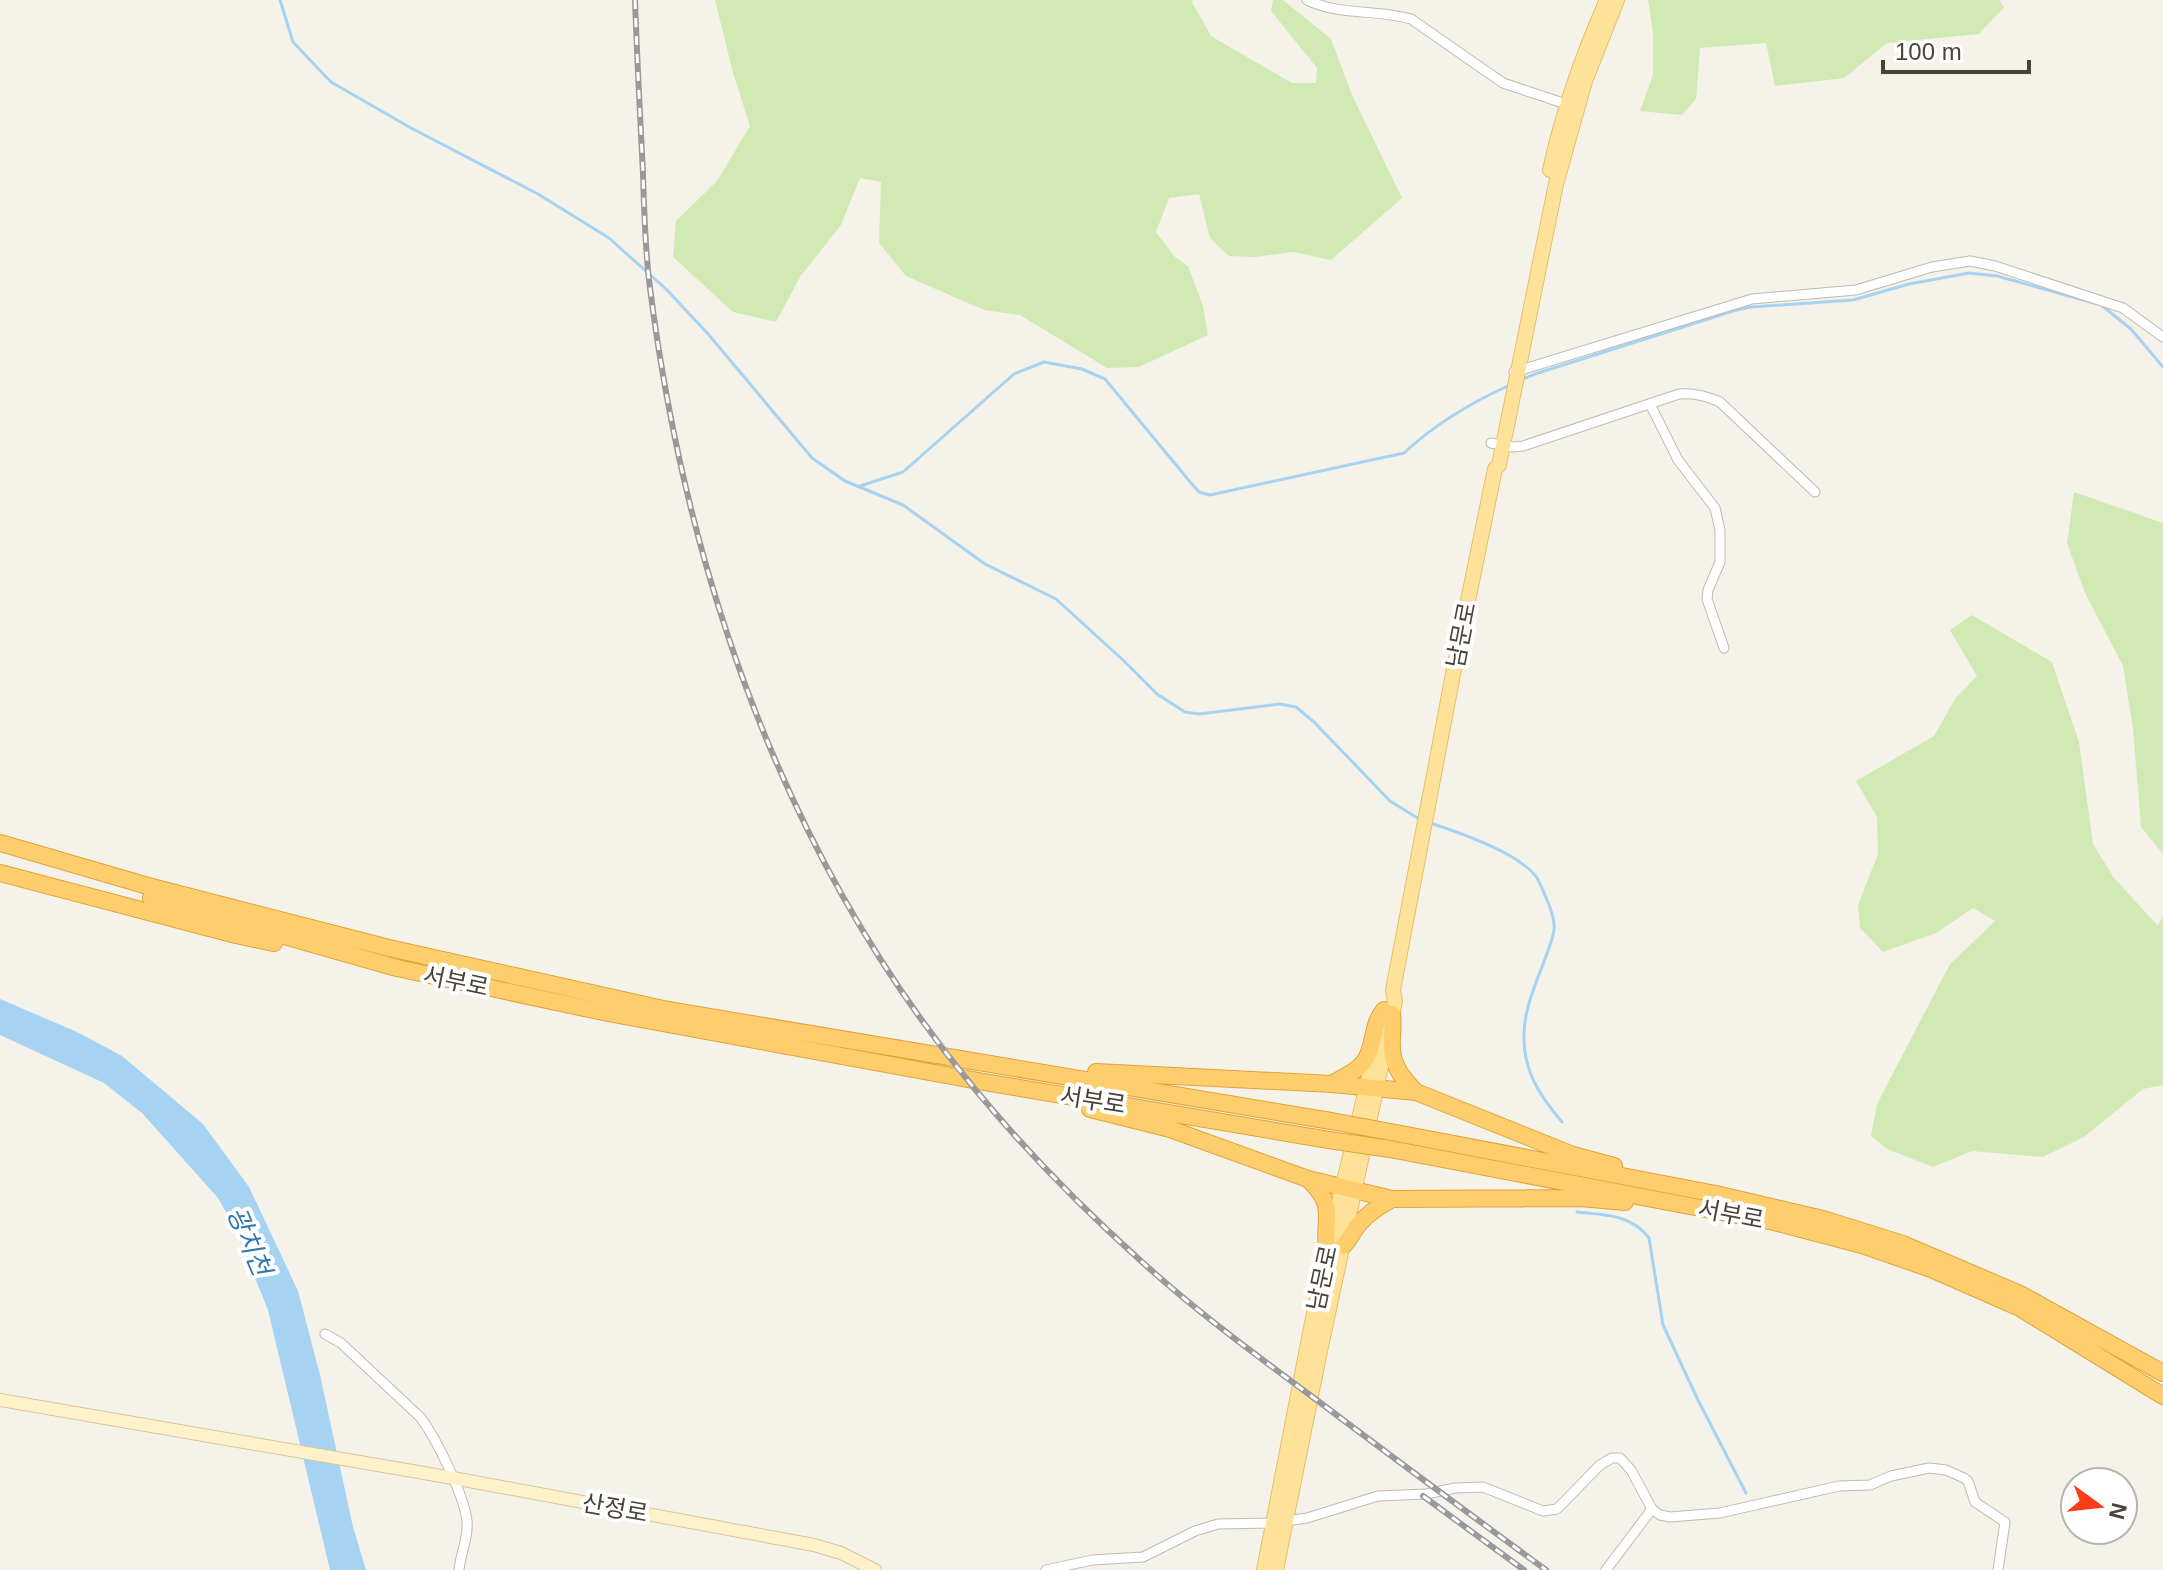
<svg xmlns="http://www.w3.org/2000/svg" width="2163" height="1570" viewBox="0 0 2163 1570" font-family="Arial,'Noto Sans KR',sans-serif">
	<style>
		.green { fill: #d1eab3 }
		.water { fill: #a7d3f2 }
		.lines { fill: none; stroke-linecap: round; stroke-linejoin: round }
		.stream { stroke: #a7d3f2; stroke-width: 3 }
		.street-casing { stroke: #c1baad; stroke-width: 11 }
		.secondary-casing { stroke: #d6c69a; stroke-width: 14 }
		.primary-casing { stroke: #e6c067; stroke-width: 16 }
		.highway-casing { stroke: #e1a339; stroke-width: 18 }
		.street { stroke: #fff; stroke-width: 9 }
		.secondary { stroke: #fff2cb; stroke-width: 12 }
		.primary { stroke: #ffe29a; stroke-width: 14 }
		.highway { stroke: #ffce6c; stroke-width: 16 }
		.rail-casing { stroke: #999; stroke-width: 6 }
		.rail { stroke: #fff; stroke-width: 3; stroke-dasharray: 9; stroke-linecap: butt }
		.highway-bridge-casing { stroke: #e1a339; stroke-width: 18; stroke-linecap: butt }
		.highway-bridge { stroke: #ffce6c; stroke-width: 16 }
		.labels { text-anchor: middle; dominant-baseline: central; stroke-width: 8; stroke-linejoin: round; paint-order: stroke }
		.street-label { font-size: 24px; fill: #4a4338; stroke: #fff }
		.water-label { font-size: 26px; font-style: italic; fill: #2d79b1; stroke: #fff }
	</style>
	<rect width="100%" height="100%" fill="#f5f2ea"/>
	<path class="green" d="M715 0H1193L1192 2 1211 36 1292 83H1316L1317 68 1271 11 1273 0H1283L1331 39 1352 95 1402 198 1331 260 1293 252 1255 257 1229 256 1210 238 1199 194 1169 198 1156 232 1175 257 1188 266 1203 306 1208 335 1139 367 1107 368 1020 315 984 310 906 276 879 243 881 182 860 178 841 225 800 277 776 322 733 312 673 257 676 221 717 181 750 126 733 73Z
		M1648 0H1999L2004 7 1979 34 1887 43 1844 78 1775 86 1766 43 1700 48 1696 99 1682 115 1640 111 1653 75V33Z
		M2074 492 2163 523V854L2141 827 2133 729 2123 666 2085 593 2067 543Z
		M1972 615 2052 662 2079 742 2093 844 2114 878 2158 926 2163 915V1085L2143 1089 2084 1137 2043 1157 1972 1151 1933 1167 1887 1149 1871 1136 1877 1104 1950 964 1995 921 1973 908 1936 933 1883 952 1860 928 1858 905 1878 854 1877 817 1856 781 1934 736 1955 699 1977 676 1950 630Z"/>
	<path class="water" d="M0 999 77 1032 122 1056 203 1124 249 1187 298 1291 320 1375 353 1527 366 1570H330L268 1310 234 1226 218 1198 142 1113 104 1083 0 1035Z"/>
	<g class="lines">
		<path class="stream" d="M280 0 293 42 331 82 411 128 538 194 609 238 666 289 709 335 812 458 845 481 903 505 985 564 1056 599 1124 661 1157 694 1185 712 1199 714 1280 704 1296 707 1314 722 1390 801 1419 819
			M2101 305 2131 329 2163 367
			M1521 380 1535 374 1733 311 1751 307 1853 300 1909 284 1969 273 1997 276 2094 303
			M860 486 903 472 1014 374 1044 362 1082 369 1105 379 1191 483 1199 492 1210 495 1404 453C1436 423 1470 403 1510 385
			M1430 823C1458 832 1520 853 1537 878 1541 885 1544 893 1547 900 1551 909 1555 920 1554 930 1553 939 1548 950 1545 959 1536 983 1524 1009 1524 1035 1523 1071 1540 1096 1562 1122
			M1577 1212C1605 1215 1631 1214 1649 1238L1663 1325 1698 1400 1746 1493"/>
		<g class="street-casing">
			<path id="street" d="M1307 0C1340 16 1377 9 1411 19L1503 83 1569 105
				M1514 372 1752 299 1856 290 1932 267 1970 261 1995 266 2123 308 2163 337
				M1650 404 1678 460 1715 508 1720 530V562L1708 590 1707 599 1724 648
				M1491 443 1513 447 1523 446 1679 394C1695 393 1706 396 1720 402L1815 492
				M325 1334 341 1343 421 1418C437 1440 464 1495 467 1521 469 1537 460 1555 459 1570
				M1046 1570 1092 1560 1143 1557 1195 1531 1218 1524 1273 1523 1307 1518 1378 1496 1426 1494 1455 1488 1483 1487 1543 1511 1557 1509 1600 1465 1612 1458H1620L1631 1470 1652 1509 1660 1515 1670 1517 1720 1513 1839 1486 1870 1485 1891 1476 1929 1468 1946 1470 1964 1478 1968 1481 1975 1502 2005 1522 1998 1570
				M1606 1570 1652 1509"/>
		</g>
		<g class="secondary-casing">
			<path id="secondary" d="M0 1400 453 1478 814 1545 841 1553 875 1570"/>
		</g>
		<g class="primary-casing">
			<path id="primary" d="M1550 170C1563 111 1582 56 1607 0
				M1264 1570 1320 1282 1376 1047
				M1276 1570 1320 1351 1395 1001 1393 990 1454 669 1495 469 1499 465 1556 184 1585 81 1617 0"/>
		</g>
		<g class="highway-casing">
			<path id="highway" d="M0 843 148 886 389 948 668 1010 1331 1121
				M0 873 236 935 274 943
				M151 898 397 968 608 1013 984 1082 1329 1140
				M1392 1014C1394 1025 1391 1036 1392 1047 1392 1066 1403 1079 1416 1092
				M1096 1072 1332 1084 1416 1092 1573 1155 1614 1166
				M1332 1084C1343 1077 1361 1070 1367 1057 1375 1041 1372 1024 1384 1010
				M1090 1109 1170 1129 1308 1179 1392 1199 1581 1198 1625 1202
				M1396 1133 1716 1194 1823 1219 1903 1244 2020 1294 2163 1373
				M1390 1149 1774 1222 1862 1245 1931 1269 2020 1308 2163 1396
				M1309 1180C1337 1207 1323 1218 1327 1251
				M1343 1246C1350 1239 1353 1231 1359 1224 1368 1213 1380 1206 1392 1199"/>
		</g>
		<use href="#street" class="street"/>
		<use href="#secondary" class="secondary"/>
		<use href="#primary" class="primary"/>
		<use href="#highway" class="highway"/>
		<g class="rail-casing">
			<path id="rail" d="M635 0C637 58 640 115 643 173 644 211 645 250 650 288 687 579 786 860 974 1088 1025 1150 1081 1207 1141 1261 1198 1313 1260 1358 1322 1404 1396 1460 1471 1515 1546 1570
				M1423 1496 1524 1570"/>
		</g>
		<use href="#rail" class="rail"/>
		<g class="highway-bridge-casing">
			<path id="highway-bridge" d="M1331 1121 1396 1133
				M1329 1140 1390 1149"/>
		</g>
		<use href="#highway-bridge" class="highway-bridge"/>
	</g>
	<g class="labels">
		<g class="street-label">
			<text transform="translate(1461 635) rotate(-79)">남문로</text>
			<text transform="translate(456 981) rotate(12)">서부로</text>
			<text transform="translate(1093 1100) rotate(9)">서부로</text>
			<text transform="translate(1731 1214) rotate(11)">서부로</text>
			<text transform="translate(1322 1278) rotate(-78)">남문로</text>
			<text transform="translate(615 1508) rotate(10)">산정로</text>
		</g>
		<g class="water-label">
			<text transform="translate(249 1241) rotate(67)">광치천</text>
		</g>
	</g>
	<g transform="translate(2099 1506) rotate(105)"><circle r="38" fill="#ffffff" stroke="#b7b4af" stroke-width="2"/>
	<path d="M0-6L14 30L0 20L-14 30Z" fill="#fd3c1a"/>
	<text y="-12" font-size="22" font-weight="bold" text-anchor="middle" fill="#4a4338">N</text>
	</g>
	<path d="M1883 60v12h146v-12" fill="none" stroke="#4a4338" stroke-width="4"/>
	<text x="1895" y="60" font-size="24" fill="#4a4338" stroke="#ffffff" stroke-width="6" paint-order="stroke">100 m</text>
</svg>
